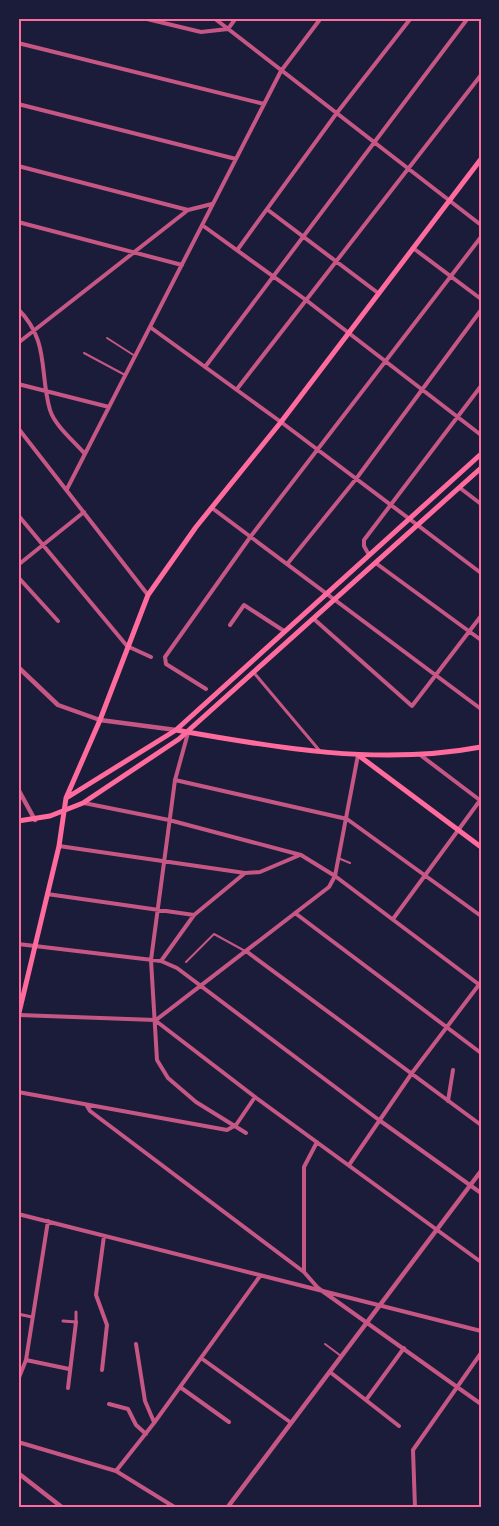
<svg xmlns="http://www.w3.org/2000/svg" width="499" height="1526" viewBox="0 0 499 1526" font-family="'Asap Condensed',sans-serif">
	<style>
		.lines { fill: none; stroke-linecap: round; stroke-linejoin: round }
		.service { stroke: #c65784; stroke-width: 2 }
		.pedestrian { stroke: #c65784; stroke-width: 3 }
		.minor { stroke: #c65784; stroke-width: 4 }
		.tertiary { stroke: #c65784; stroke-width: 4.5 }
		.secondary { stroke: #ff6b9d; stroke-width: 5 }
		.neatline { fill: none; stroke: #ff6b9d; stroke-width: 2 }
	</style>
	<rect width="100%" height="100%" fill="#1b1b3a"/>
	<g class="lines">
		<path class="service" d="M107 338 135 356
			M84 353 125 375
			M338 858 350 863
			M186 962 214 934 245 951
			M325 1344 341 1356"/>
		<path class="pedestrian" d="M255 674 319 750
			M18 1314 32 1317
			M63 1321 76 1322V1312"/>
		<path class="minor" d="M143 18 201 32 228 29 236 18
			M214 18 481 225
			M18 43 264 104
			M18 104 236 159
			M18 166 188 210
			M268 210 378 293
			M18 222 182 265
			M202 225 306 300 481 435
			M413 248 481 299
			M238 249 336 114 411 18
			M18 309C50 341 39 372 50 410 55 426 74 441 85 454
			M150 327 281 422 481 573
			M18 343 188 210 212 204
			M205 367 468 18
			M18 384 109 407
			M237 389 481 75
			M18 428 148 595
			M460 488 481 504
			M67 489 281 71 321 18
			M212 508 481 709
			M18 515 127 646 151 657
			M369 555 364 546V540L481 386
			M288 563 356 479 481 310
			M377 564 481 640
			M18 565 84 512
			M18 577 58 621
			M315 620 412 706 481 616
			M230 625 244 605 284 631
			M206 689 166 664 165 657 251 536 481 237
			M188 733 175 780 151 960 157 1060 168 1078 196 1102 246 1133
			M419 754 481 801
			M175 780 347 819 481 916
			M84 803 169 820 301 855 335 876 481 986
			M59 846 245 873
			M47 894 194 915
			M295 913 481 1053
			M393 919 481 799
			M18 944 161 961 177 968 379 1120 481 1193
			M246 951 481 1125
			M161 961 194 915 245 873 260 872 300 855
			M19 1015 155 1020
			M156 1020 329 887 335 876 358 755
			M156 1021 255 1097 481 1262
			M18 1092 227 1130 236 1125 255 1097
			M448 1101 453 1070
			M87 1106 90 1111 304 1272 318 1288 481 1404
			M349 1165 412 1073 481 982
			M18 1214 481 1331
			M304 1271V1167L317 1142
			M136 1344 145 1401 154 1422
			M201 1358 290 1422
			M26 1360 69 1369
			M102 1370 107 1325 96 1295 104 1236
			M330 1372 399 1426
			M18 1380 26 1360 48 1221
			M180 1387 229 1422
			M68 1388 76 1322
			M366 1400 404 1348
			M109 1404 128 1409 136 1425 146 1434
			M18 1442 116 1471 176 1508
			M116 1471 154 1423 260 1276
			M415 1508 413 1450 481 1353"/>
		<path class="tertiary" d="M18 667 58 705 100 720 176 730
			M18 789 35 820
			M18 1473 63 1508
			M227 1508 481 1171"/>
		<path class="secondary" d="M176 730C276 748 380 766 481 747
			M358 755 481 847
			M68 797 176 730 481 454
			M18 821 50 816 83 803 179 739 481 468
			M18 1017 59 846 66 798 100 720 148 595 196 527 281 422 481 159"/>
	</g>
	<rect width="499" height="1526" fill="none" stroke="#1b1b3a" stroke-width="39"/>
	<rect x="20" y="20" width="460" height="1486" class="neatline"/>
</svg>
